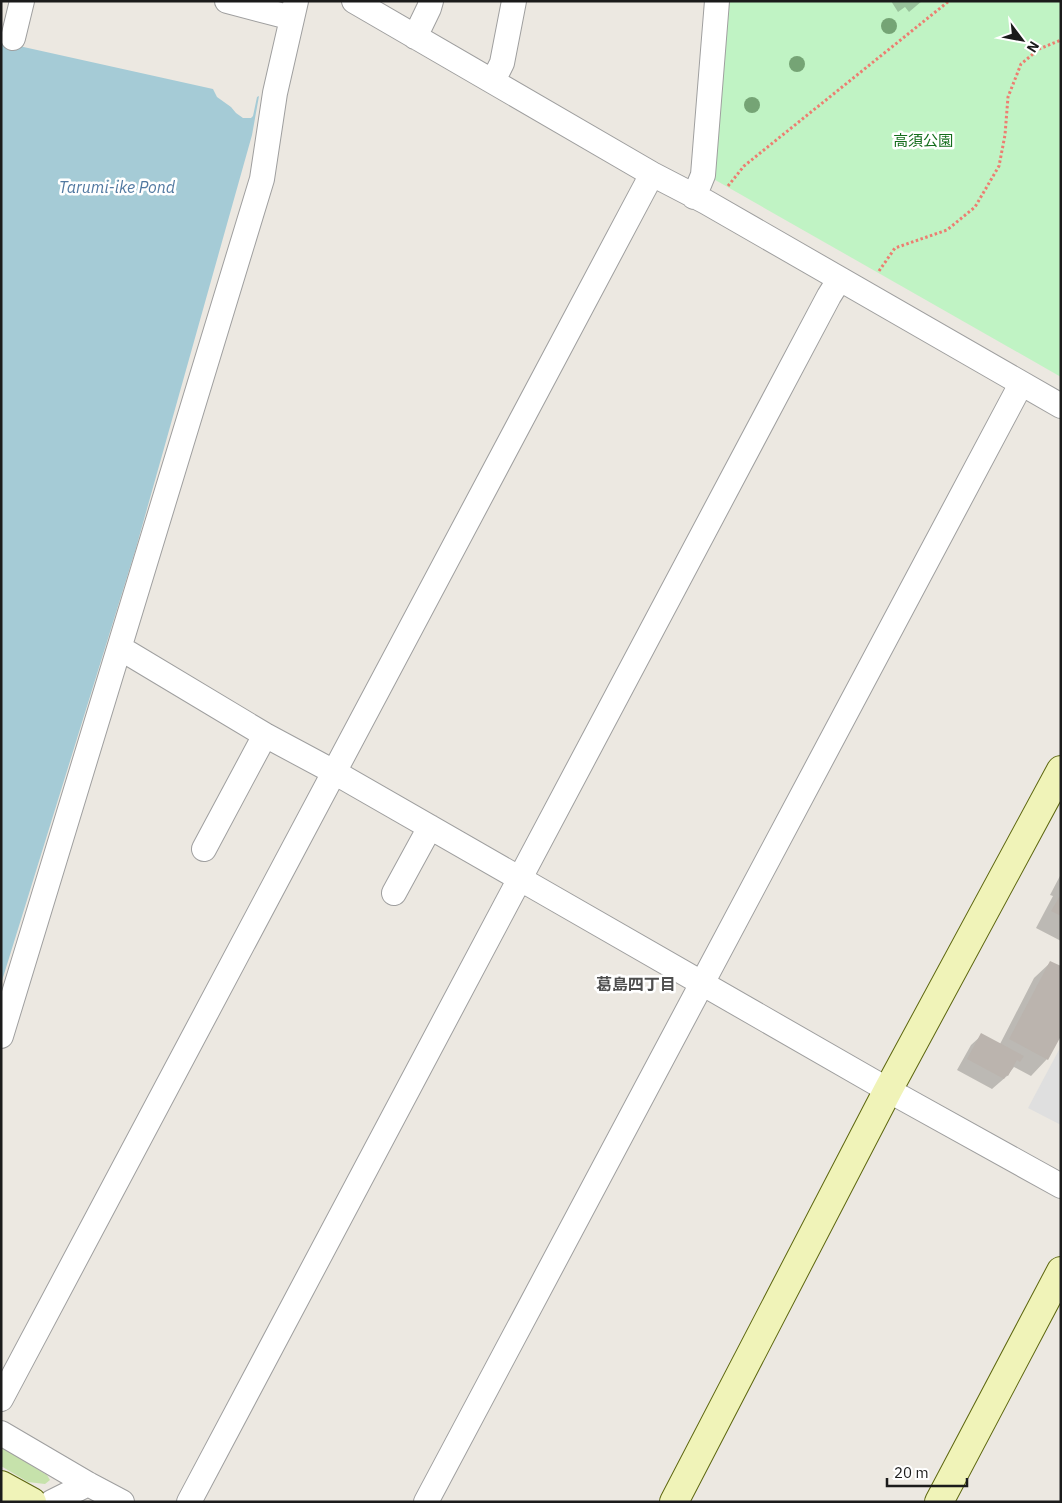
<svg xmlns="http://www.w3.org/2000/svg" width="1062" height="1503" viewBox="0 0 1062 1503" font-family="'IBM Plex Sans','Noto Sans JP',sans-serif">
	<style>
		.grass { fill: #c6e2ab }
		.park { fill: #c0f3c4 }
		.parking { fill: #dfdfdf }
		.water { fill: #a5cbd6 }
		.shadow { fill: #0003 }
		.building { fill: #bbb4ae }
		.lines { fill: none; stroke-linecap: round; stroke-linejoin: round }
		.street-casing { stroke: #9f9f9f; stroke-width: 26 }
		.secondary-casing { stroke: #5c660e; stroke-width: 30 }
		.path { stroke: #ec7e71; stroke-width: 3; stroke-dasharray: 2.5 2.5; stroke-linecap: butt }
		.street { stroke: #fff; stroke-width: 24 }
		.secondary { stroke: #f0f3b8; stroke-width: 28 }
		.tree { fill: #75a475 }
		.labels { text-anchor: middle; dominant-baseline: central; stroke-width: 5; stroke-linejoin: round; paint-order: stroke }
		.park-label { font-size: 15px; fill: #146d1c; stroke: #fff }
		.water-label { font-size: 16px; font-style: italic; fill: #5179a1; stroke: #fff }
		.neighbourhood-label { font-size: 16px; font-weight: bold; fill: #4e4e4e; stroke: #fff }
	</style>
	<rect width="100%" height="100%" fill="#ece8e1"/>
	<path class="grass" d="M1 1447 47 1475 50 1480 45 1484 28 1482 1 1466Z"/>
	<path class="park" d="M725 1H1061V377L710 177Z"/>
	<path class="parking" d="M1061 1046V1125L1028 1108Z"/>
	<path class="water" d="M1 42 213 89 217 97 231 107 236 113 243 118H251L253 116 257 97 259 96 252 135 136 548 1 984Z"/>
	<path class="shadow" d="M891 1H922L909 12 905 7 898 12Z
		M1061 874V941L1036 928 1053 896 1050 895Z
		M1051 962 1047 1059 1031 1076 1014 1067 1007 1076 992 1089 957 1070 971 1045 982 1035 1000 1044 1034 978Z"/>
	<path class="building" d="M1061 894V916L1051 911Z
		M1050 961 1061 966V1036L1048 1060 1009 1039Z
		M981 1033 1024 1056 1020 1062 1017 1060 1008 1076 1006 1075 1004 1079 967 1059Z"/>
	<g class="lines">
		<g class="street-casing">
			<path id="street" d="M227 1 292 18
				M354 1 652 174 706 202 1061 406
				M415 37 429 8 431 1
				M13 38 22 1
				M493 81 502 63 514 1
				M694 197 703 175 717 1
				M120 648 265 735 334 772 888 1090 1061 1186
				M204 849 265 735
				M394 893 430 827
				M1 1036 262 179 275 93 296 1
				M1 1399 652 174
				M1 1433 88 1484 122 1502
				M52 1502 88 1484
				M189 1502 829 296 839 280
				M426 1502 1021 384"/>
		</g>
		<g class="secondary-casing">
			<path id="secondary" d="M1 1485 32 1502
				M674 1502 888 1090 1061 770
				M939 1502 1061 1271"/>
		</g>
		<path class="path" d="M728 186 744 166 949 1
			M879 271 895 248 947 230 975 207 999 166 1005 135 1008 97 1021 64 1039 49 1061 40"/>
		<use href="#street" class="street"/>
		<use href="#secondary" class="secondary"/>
	</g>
	<g class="tree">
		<circle cx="889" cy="26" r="8"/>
		<circle cx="797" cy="64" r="8"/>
		<circle cx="752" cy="105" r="8"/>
	</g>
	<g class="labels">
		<g class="park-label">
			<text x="923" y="140">高須公園</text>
		</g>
		<g class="water-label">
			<text x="117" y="187">Tarumi-ike Pond</text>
		</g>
		<g class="neighbourhood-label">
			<text x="636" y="984">葛島四丁目</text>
		</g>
	</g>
	<rect width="1062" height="1503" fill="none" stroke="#1b1b1b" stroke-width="5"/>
	<g transform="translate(1022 40) rotate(122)" stroke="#ffffff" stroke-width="4" paint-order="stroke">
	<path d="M0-4L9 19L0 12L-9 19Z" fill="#1b1b1b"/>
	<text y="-8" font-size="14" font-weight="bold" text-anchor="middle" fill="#1b1b1b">N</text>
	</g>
	<path d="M887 1478v8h80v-8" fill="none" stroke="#1b1b1b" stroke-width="2.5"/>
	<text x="894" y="1478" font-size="15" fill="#1b1b1b" stroke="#ffffff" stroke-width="4" paint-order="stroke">20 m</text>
</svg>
